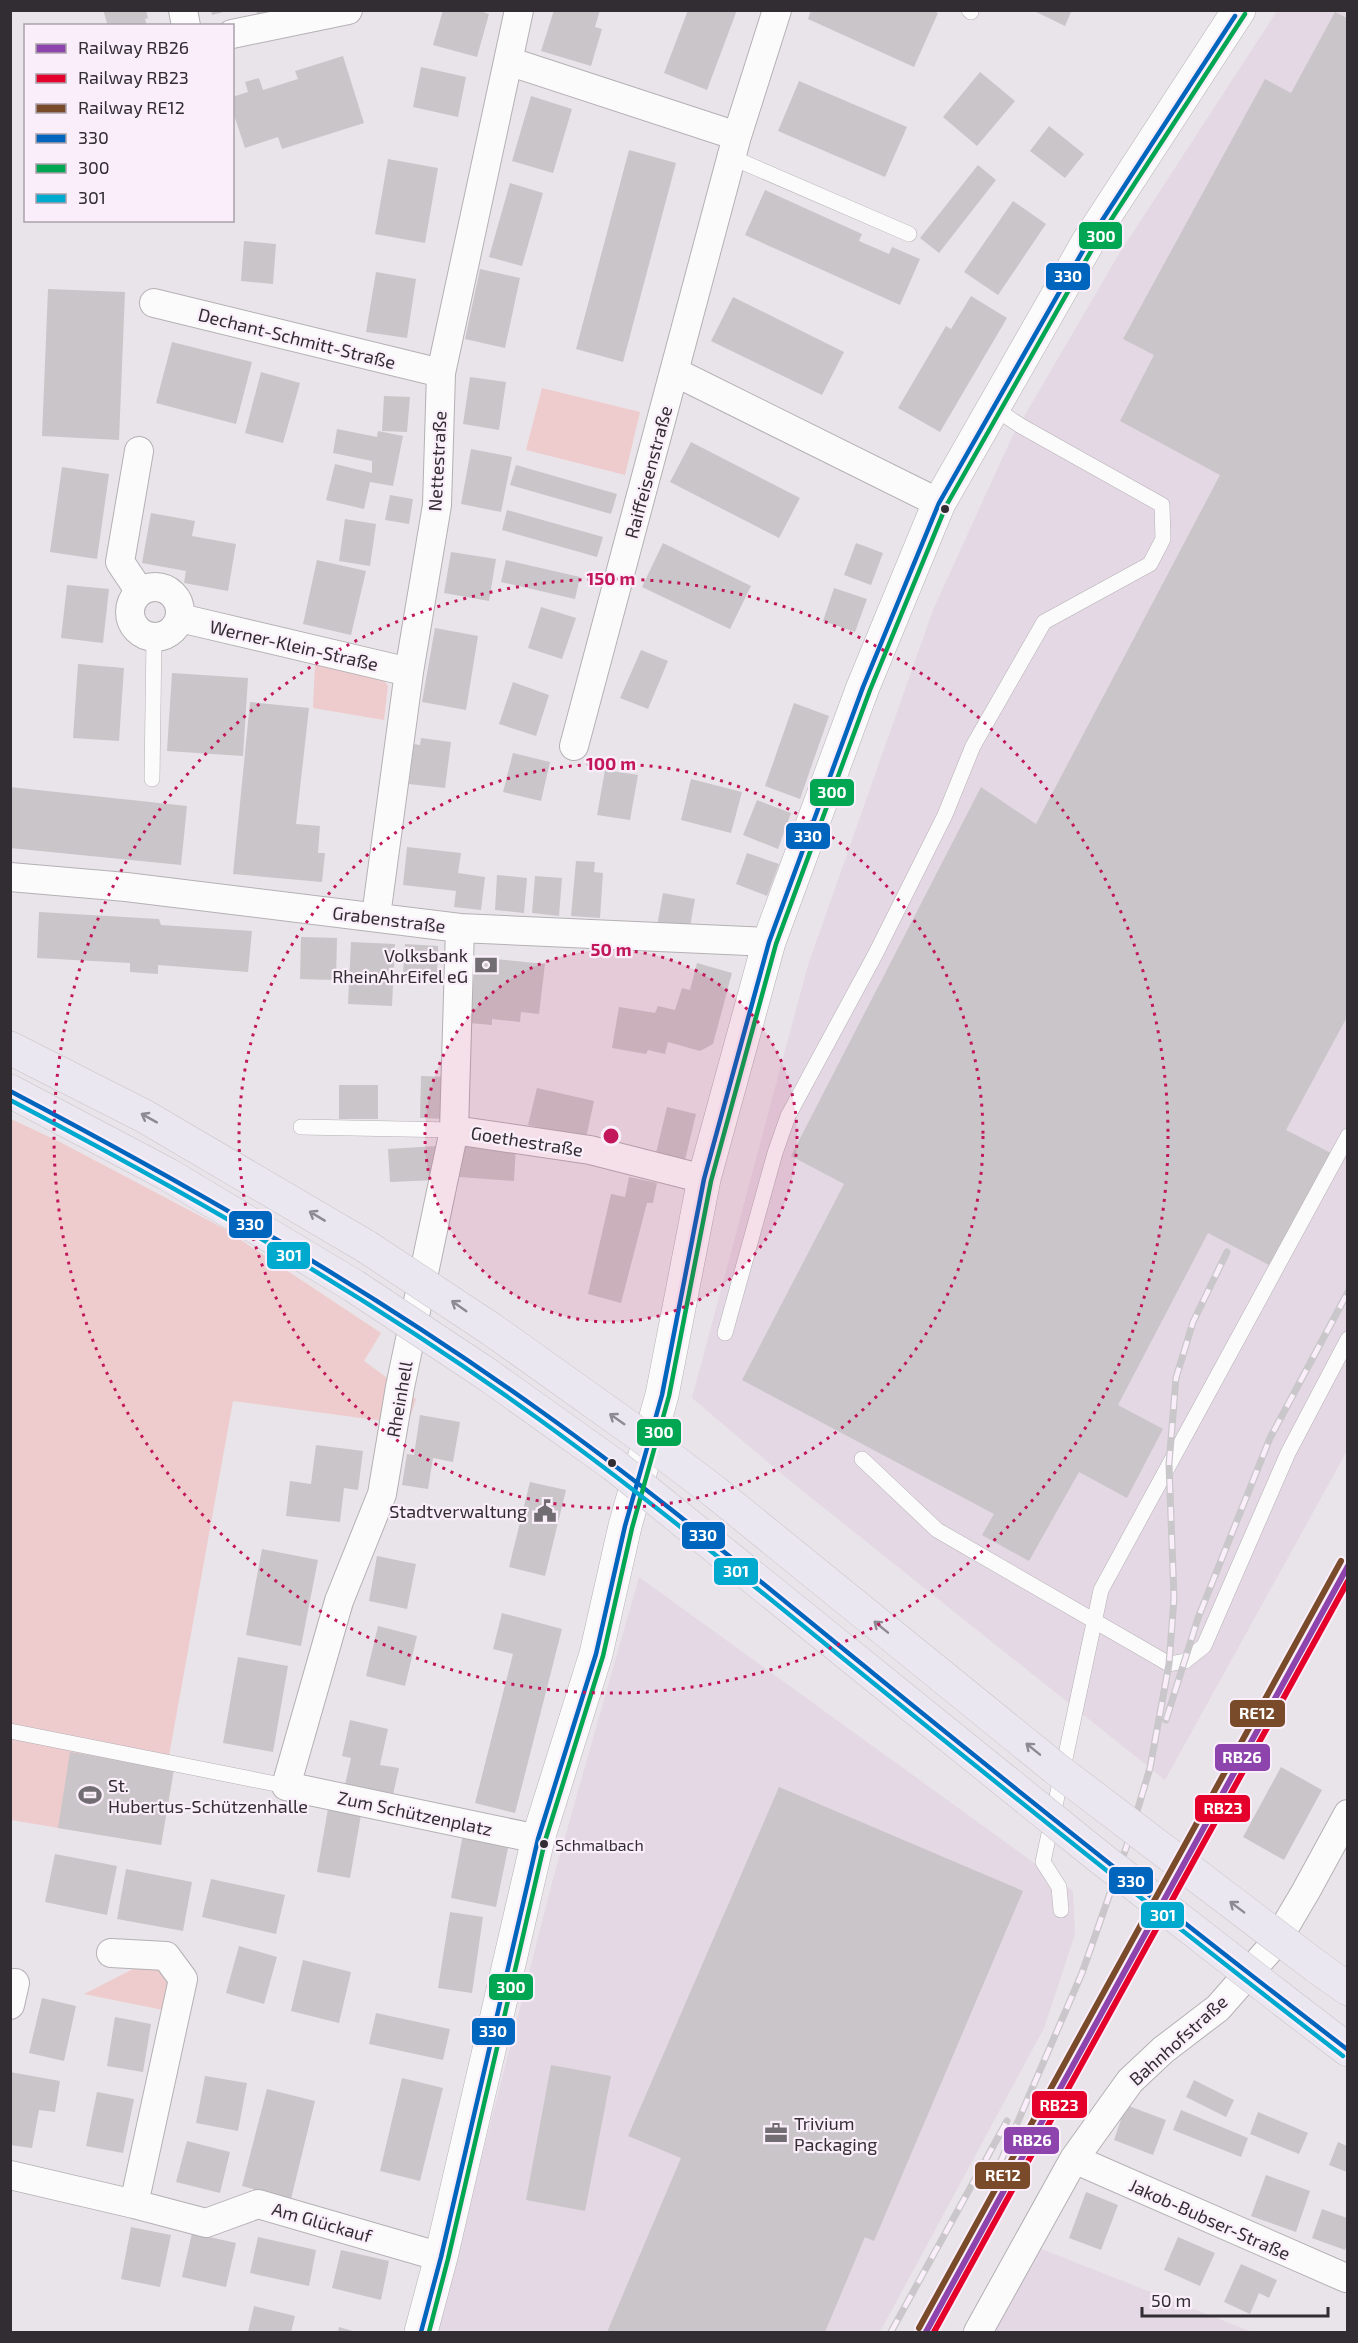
<svg xmlns="http://www.w3.org/2000/svg" width="1358" height="2343" viewBox="0 0 1358 2343" font-family="'Exo 2',sans-serif">
	<style>
		.built { fill: #e4d8e4 }
		.green { fill: #eecccd }
		.building { fill: #cac5c8 }
		.lines { fill: none; stroke-linecap: round; stroke-linejoin: round }
		.lane-casing { stroke: #b4b0b4; stroke-width: 16 }
		.street-casing { stroke: #b4b0b4; stroke-width: 30 }
		.secondary-casing { stroke: #b4b0b4; stroke-width: 34 }
		.highway-casing { stroke: #c6c3c6; stroke-width: 34 }
		.lane { stroke: #fcfbfc; stroke-width: 15 }
		.street { stroke: #fcfbfc; stroke-width: 28 }
		.secondary { stroke: #fcfbfc; stroke-width: 33 }
		.highway { stroke: #ebe7f1; stroke-width: 33 }
		.rail-casing { stroke: #c9c7c9; stroke-width: 7 }
		.rail { stroke: #f9eefa; stroke-width: 4.5; stroke-dasharray: 14; stroke-linecap: butt }
		.highway-bridge-casing { stroke: #c6c3c6; stroke-width: 34; stroke-linecap: butt }
		.highway-bridge { stroke: #ebe7f1; stroke-width: 33 }
		.bus-1-casing { stroke: #f9eefa; stroke-width: 9 }
		.bus-2-casing { stroke: #f9eefa; stroke-width: 9 }
		.bus-3-casing { stroke: #f9eefa; stroke-width: 9 }
		.bus-1 { stroke: #0065bd; stroke-width: 4.5 }
		.bus-2 { stroke: #00a651; stroke-width: 4.5 }
		.bus-3 { stroke: #00a9ce; stroke-width: 4.5 }
		.rail-1-casing { stroke: #f9eefa; stroke-width: 10 }
		.rail-2-casing { stroke: #f9eefa; stroke-width: 10 }
		.rail-3-casing { stroke: #f9eefa; stroke-width: 10 }
		.rail-1 { stroke: #8e44ad; stroke-width: 6 }
		.rail-2 { stroke: #e4002b; stroke-width: 6 }
		.rail-3 { stroke: #7a4b2a; stroke-width: 6 }
		.oneway { stroke: #8e8a92 }
		.ring { fill: none; stroke: #c2185b; stroke-width: 3; stroke-dasharray: 3 6 }
		.bus-dot { fill: #312d32; stroke: #f9eefa; stroke-width: 2 }
		.labels { text-anchor: middle; dominant-baseline: central; stroke-width: 4.5; stroke-linejoin: round; paint-order: stroke }
		.bus-label { font-size: 16px; fill: #312d32; stroke: #f9eefa; text-anchor: start }
		.street-label { font-size: 18px; fill: #312d32; stroke: #f9eefa }
		.poi-label { font-size: 18px; fill: #312d32; stroke: #f9eefa; text-anchor: end }
		.centre { fill: #c2185b; stroke: #f9eefa; stroke-width: 3 }
		.ring-label { font-size: 18px; text-anchor: middle; font-weight: bold; fill: #c2185b; stroke: #f9eefa; stroke-width: 4.5; stroke-linejoin: round; paint-order: stroke }
		.line-badge { stroke: #f9eefa; stroke-width: 2 }
		.badge-label { font-size: 16px; text-anchor: middle; font-weight: bold; fill: #fff }
	</style>
	<rect width="100%" height="100%" fill="#e9e4e9"/>
	<path class="built" d="M1277 11H1347V1451L1165 1780 784 1476 692 1398 808 965 933 610 1012 437 1119 254Z
		M639 1577 1073 1891 1075 1934 1044 2028 880 2332H437L553 1879Z
		M1034 2246 1252 2332H985Z"/>
	<path class="green" d="M542 388 640 412 625 475 526 450Z
		M315 663 380 675 388 686 384 720 313 708Z
		M11 1119 60 1142 223 1228 381 1333 364 1361 416 1399 407 1427 376 1420 233 1401 167 1767 174 1769 161 1845 11 1820Z
		M141 1965 161 1969 173 1979 168 2011 84 1994Z"/>
	<path class="building" d="M103 10H146L148 18 145 19 147 26H108Z
		M211 10H226L227 11 212 15Z
		M256 10H278L258 17Z
		M443 10H477L489 14 477 57 433 45Z
		M554 10H600L595 27 602 29 591 66 541 51Z
		M688 10H737L707 90 664 73Z
		M811 10H932L938 13 914 67 808 19Z
		M1032 10H1072L1065 26Z
		M1335 12 1347 18V1017L1286 1130 1331 1153 1271 1266 1208 1233 1118 1405 1163 1429 1127 1498 1079 1472 1029 1561 982 1535 994 1514 742 1380 844 1184 791 1156 981 787 1036 824 1220 475 1120 421 1154 355 1123 339 1265 79 1291 93Z
		M343 56 364 123 282 149 278 137 245 148 232 109V97L248 92 245 82 259 78 263 90 298 79 295 71Z
		M421 67 466 77 458 117 413 107Z
		M980 72 1015 101 977 146 943 117Z
		M799 81 907 127 885 177 778 131Z
		M531 96 572 109 553 173 512 161Z
		M1049 126 1084 154 1065 178 1030 151Z
		M629 150 676 163 623 362 576 349Z
		M388 159 438 168 425 243 375 234Z
		M978 165 996 180 939 253 920 238Z
		M510 183 543 193 522 266 489 257Z
		M765 190 862 234 859 241 889 254 892 247 920 259 900 305 745 235Z
		M1013 201 1046 224 998 295 964 272Z
		M244 241 276 244 273 284 241 281Z
		M480 269 520 278 505 348 465 339Z
		M376 272 416 279 407 338 366 332Z
		M48 289 125 292 119 440 42 436Z
		M971 296 1007 318 940 432 898 408 946 326 951 329Z
		M733 297 844 352 822 395 711 341Z
		M172 342 252 362 236 424 156 403Z
		M261 372 300 383 283 443 245 433Z
		M470 377 506 382 499 430 463 424Z
		M384 396 410 397 407 432 382 431Z
		M337 429 377 437 378 431 403 436 393 486 370 482 364 509 326 500 335 464 372 473V461L333 453Z
		M691 442 800 498 779 538 670 482Z
		M471 449 512 457 501 512 461 504Z
		M516 465 617 494 611 514 510 485Z
		M62 467 109 474 97 559 50 552Z
		M390 495 413 499 409 524 385 520Z
		M507 510 603 537 597 557 502 530Z
		M151 513 195 521 192 536 236 544 228 591 184 583 186 571 142 563Z
		M345 519 376 524 370 566 339 561Z
		M663 543 751 586 730 629 642 587Z
		M856 543 883 553 871 585 844 575Z
		M451 552 496 559 489 601 444 593Z
		M317 560 366 571 351 635 303 624Z
		M506 560 580 577 575 599 501 582Z
		M67 585 109 589 103 643 61 638Z
		M834 588 867 599 855 632 823 621Z
		M541 607 576 618 562 659 528 648Z
		M435 628 478 636 466 710 422 702Z
		M641 650 668 661 648 709 620 698Z
		M78 664 124 668 119 741 73 738Z
		M172 673 248 678 243 756 167 751Z
		M513 682 549 695 536 736 499 724Z
		M250 702 309 708 296 824 320 826 318 853H325L322 882 233 874Z
		M794 703 829 716 800 799 765 786Z
		M421 738 451 742 445 788 409 784 414 744 420 745Z
		M513 753 550 762 541 801 503 792Z
		M605 770 638 775 630 820 597 815Z
		M691 779 742 792 731 833 681 820Z
		M10 787 187 806 181 865 10 848Z
		M757 800 791 813 778 849 743 835Z
		M407 847 461 853 458 873 485 877 481 910 454 907 456 891 403 885Z
		M747 853 779 864 767 896 736 884Z
		M576 861 595 862 594 872 603 873 600 918 571 916Z
		M497 875 527 878 524 913 495 910Z
		M535 876 562 878 559 916 532 913Z
		M663 893 695 899 689 932 657 926Z
		M39 912 159 919 161 925 252 931 248 972 158 965V974L130 972V963L37 958Z
		M301 937 337 938 336 980 300 979Z
		M351 942 395 944 392 1006 348 1004Z
		M405 944 438 946 437 976 403 974Z
		M476 957 545 964 539 1014 521 1012 520 1022 492 1019V1025L469 1023Z
		M697 963 732 973 713 1044 700 1051 668 1042 665 1054 648 1050 646 1054 612 1048 619 1007 655 1013 658 1006 675 1010 682 988 690 990Z
		M421 1076 448 1077 447 1119 420 1118Z
		M339 1085H378V1119H339Z
		M537 1088 594 1101 586 1138 528 1125Z
		M667 1107 696 1114 685 1160 656 1153Z
		M462 1142 516 1146 514 1181 459 1177Z
		M437 1146 438 1180 390 1182 388 1149Z
		M629 1177 657 1183 653 1203H647L621 1303 588 1294 611 1194 625 1197Z
		M420 1415 460 1422 453 1462 433 1458 428 1489 402 1485 407 1454 414 1455Z
		M316 1445 363 1451 358 1490 344 1488 340 1522 286 1516 290 1481 311 1484Z
		M530 1482 566 1490 545 1576 509 1567Z
		M262 1549 318 1560 301 1646 246 1635Z
		M377 1556 416 1564 407 1609 369 1601Z
		M502 1613 562 1629 515 1813 475 1803 513 1654 493 1649Z
		M378 1626 417 1636 405 1686 366 1676Z
		M238 1657 288 1666 273 1752 223 1743Z
		M350 1720 388 1729 380 1765 399 1768 392 1799 344 1789 351 1758 342 1756Z
		M70 1752 174 1769 161 1845 58 1828Z
		M1281 1767 1322 1790 1284 1860 1243 1837Z
		M779 1787 1023 1891 874 2241 865 2237 825 2332H607L681 2158 628 2136Z
		M329 1803 362 1809 350 1878 317 1872Z
		M463 1834 509 1843 496 1907 451 1898Z
		M55 1854 117 1866 107 1915 45 1902Z
		M126 1869 192 1882 183 1931 117 1919Z
		M211 1879 285 1895 276 1934 202 1917Z
		M450 1912 483 1917 472 1993 438 1988Z
		M239 1946 277 1957 264 2004 226 1993Z
		M303 1960 351 1972 339 2023 291 2011Z
		M42 1998 76 2006 64 2061 29 2053Z
		M376 2013 450 2029 443 2060 369 2044Z
		M115 2017 151 2024 143 2072 107 2066Z
		M551 2065 611 2076 585 2211 526 2200Z
		M10 2072 60 2081 55 2112 39 2110 32 2148 10 2145Z
		M205 2076 247 2083 238 2131 196 2123Z
		M402 2078 443 2088 420 2181 380 2171Z
		M1194 2080 1234 2100 1226 2117 1186 2097Z
		M267 2089 315 2101 291 2199 242 2186Z
		M97 2092 134 2099 123 2153 86 2146Z
		M1126 2105 1166 2120 1153 2155 1114 2140Z
		M1181 2110 1248 2138 1241 2157 1173 2130Z
		M1258 2112 1308 2133 1299 2154 1250 2134Z
		M187 2141 230 2152 220 2193 176 2182Z
		M1338 2142 1347 2146V2172L1329 2165Z
		M1266 2175 1310 2191 1296 2232 1251 2216Z
		M1086 2192 1118 2205 1101 2250 1069 2238Z
		M1322 2209 1347 2218V2243L1345 2250 1312 2238Z
		M131 2227 171 2235 160 2287 121 2279Z
		M192 2233 236 2243 226 2287 182 2277Z
		M258 2237 316 2250 309 2286 250 2273Z
		M1178 2237 1215 2253 1200 2286 1164 2270Z
		M341 2250 389 2261 381 2300 332 2288Z
		M1241 2264 1277 2280 1269 2298 1259 2293 1250 2314 1224 2302Z
		M254 2306 295 2316 291 2332H248Z
		M339 2327 356 2332H338Z"/>
	<g class="lines">
		<g class="lane-casing">
			<path id="lane" d="M969 10 971 12
				M731 157 909 234
				M152 779 154 637
				M301 1127 454 1130
				M725 1333 775 1153 788 1116 875 955 945 815 973 746 1044 622 1150 564 1163 539 1162 505 1021 426 994 408
				M862 1459 937 1530 1169 1664 1185 1661 1204 1646 1288 1453 1348 1339
				M10 1731 286 1786
				M1061 1910 1059 1887 1043 1862 1101 1590 1348 1136"/>
		</g>
		<g class="street-casing">
			<path id="street" d="M183 10 186 26
				M232 34 348 10
				M508 61 737 136
				M154 303 441 373
				M675 372 939 503
				M139 451 120 562 140 592
				M130 612a25 25 0 1 1 50 0a25 25 0 1 1-50 0Z
				M180 618 409 672
				M574 746 737 136 777 10
				M10 877 126 887 460 928 769 942
				M376 916 409 672 437 505 441 373 519 10
				M460 928 454 1130 400 1387 382 1494 339 1601 286 1786 538 1839
				M454 1130 590 1150 704 1179
				M111 1953 166 1956 183 1979 134 2204 206 2223 258 2204 441 2257
				M10 2005 15 1983
				M1074 2159 1346 2278
				M10 2175 134 2204
				M978 2332 1074 2159 1130 2081 1163 2050 1218 2008 1276 1942 1306 1891 1348 1814"/>
		</g>
		<g class="secondary-casing">
			<path id="secondary" d="M421 2332 441 2257 538 1839 596 1654 625 1526 662 1395 704 1179 769 942 863 687 939 503 1088 242 1239 10"/>
		</g>
		<g class="highway-casing">
			<path id="highway" d="M10 1048 144 1116 367 1247
				M10 1091 167 1174 354 1286
				M1317 1967 1348 1989
				M1288 2004 1348 2050"/>
		</g>
		<use href="#lane" class="lane"/>
		<use href="#street" class="street"/>
		<use href="#secondary" class="secondary"/>
		<use href="#highway" class="highway"/>
		<g class="rail-casing">
			<path id="rail" d="M1166 1720 1198 1618 1270 1438 1348 1292
				M1000 2163 1082 1973 1127 1845 1150 1768 1169 1664 1174 1598 1169 1464 1176 1378 1193 1322 1227 1252
				M891 2332 1007 2121"/>
		</g>
		<use href="#rail" class="rail"/>
		<g class="highway-bridge-casing">
			<path id="highway-bridge" d="M367 1247 491 1329 637 1433 715 1492 1055 1768 1317 1967
				M354 1286 488 1375 614 1465 1098 1856 1288 2004"/>
		</g>
		<use href="#highway-bridge" class="highway-bridge"/>
		<g class="bus-1-casing">
			<path id="bus-1" d="M10 1091C194 1188 373 1291 542 1412 657 1494 764 1585 874 1674 1030 1801 1188 1927 1348 2050
				M421 2332 441 2257 538 1839 596 1654 625 1526 662 1395 704 1179 769 942 863 687 939 503 1088 242 1235 16"/>
		</g>
		<g class="bus-2-casing">
			<path id="bus-2" d="M429 2332 448 2259 545 1841 603 1656 632 1528 669 1396 711 1181 776 944 870 690 946 506 1094 246 1245 14"/>
		</g>
		<g class="bus-3-casing">
			<path id="bus-3" d="M10 1100C193 1196 373 1299 540 1420 656 1504 766 1596 877 1686 1031 1811 1186 1935 1343 2056"/>
		</g>
		<use href="#bus-1" class="bus-1"/>
		<use href="#bus-2" class="bus-2"/>
		<use href="#bus-3" class="bus-3"/>
		<g class="rail-1-casing">
			<path id="rail-1" d="M926 2332 1348 1566"/>
		</g>
		<g class="rail-2-casing">
			<path id="rail-2" d="M934 2332 1348 1581"/>
		</g>
		<g class="rail-3-casing">
			<path id="rail-3" d="M919 2328 1341 1561"/>
		</g>
		<use href="#rail-1" class="rail-1"/>
		<use href="#rail-2" class="rail-2"/>
		<use href="#rail-3" class="rail-3"/>
	</g>
	<defs><path id="oneway-shaft" d="M-6 0H5M1.5-3L5.5 0L1.5 3" fill="none" stroke-width="1.6" stroke-linecap="round" stroke-linejoin="round" transform="scale(1.5)"/></defs>
	<g class="oneway">
		<use href="#oneway-shaft" transform="translate(149 1118) rotate(-151)"/>
		<use href="#oneway-shaft" transform="translate(317 1216) rotate(-149)"/>
		<use href="#oneway-shaft" transform="translate(459 1306) rotate(-145)"/>
		<use href="#oneway-shaft" transform="translate(617 1419) rotate(-145)"/>
		<use href="#oneway-shaft" transform="translate(881 1627) rotate(-141)"/>
		<use href="#oneway-shaft" transform="translate(1033 1749) rotate(-141)"/>
		<use href="#oneway-shaft" transform="translate(1237 1907) rotate(-143)"/>
	</g>
	<circle cx="611" cy="1136" r="186" fill="#c2185b" fill-opacity=".12"/>
	<g class="ring">
		<circle cx="611" cy="1136" r="186"/>
		<circle cx="611" cy="1136" r="372"/>
		<circle cx="611" cy="1136" r="557"/>
	</g>
	<defs>
		<g id="bank-bare" transform="scale(1.8)"><path d="M-6-4H6V4H-6ZM0-2.3a2.3 2.3 0 1 0 0 4.6a2.3 2.3 0 1 0 0-4.6Z" fill="#716d72" stroke="#f9eefa" stroke-width="2.5" paint-order="stroke"/></g>
		<g id="civic-bare" transform="scale(1.8)"><path d="M-.6-6.5H3V-4.5H.6V-3L4-1V1h2V6H-6V1h2V-1L-.6-3ZM-1.2 2.5V6h2.4V2.5Z" fill="#716d72" stroke="#f9eefa" stroke-width="2.5" paint-order="stroke"/></g>
		<g id="stadium-bare" transform="scale(1.8)"><path d="M0-5a6.5 5 0 1 0 0 10a6.5 5 0 1 0 0-10ZM-3.5-1.8h7v3.6h-7Z" fill="#716d72" stroke="#f9eefa" stroke-width="2.5" paint-order="stroke"/></g>
		<g id="office-bare" transform="scale(1.8)"><path d="M-6-3h4V-5.5h4V-3h4V5H-6ZM-1-4.5V-3h2v-1.5ZM-6 0V1H6V0Z" fill="#716d72" stroke="#f9eefa" stroke-width="2.5" paint-order="stroke"/></g>
	</defs>
	<g fill-rule="evenodd">
		<use href="#bank-bare" x="486" y="965"/>
		<use href="#civic-bare" x="545" y="1511"/>
		<use href="#stadium-bare" x="90" y="1795"/>
		<use href="#office-bare" x="776" y="2133"/>
	</g>
	<g class="bus-dot">
		<circle cx="945" cy="509" r="5"/>
		<circle cx="612" cy="1463" r="5"/>
		<circle cx="544" cy="1844" r="5"/>
	</g>
	<g class="labels">
		<g class="bus-label">
			<text x="555" y="1844">Schmalbach</text>
		</g>
		<g class="street-label">
			<text transform="translate(297 338) rotate(14)">Dechant-Schmitt-Straße</text>
			<text transform="translate(437 461) rotate(-87)">Nettestraße</text>
			<text transform="translate(648 472) rotate(-75)">Raiffeisenstraße</text>
			<text transform="translate(294 645) rotate(13)">Werner-Klein-Straße</text>
			<text transform="translate(389 919) rotate(7)">Grabenstraße</text>
			<text transform="translate(527 1141) rotate(9)">Goethestraße</text>
			<text transform="translate(399 1399) rotate(-80)">Rheinhell</text>
			<text transform="translate(415 1813) rotate(12)">Zum Schützenplatz</text>
			<text transform="translate(1178 2040) rotate(-42)">Bahnhofstraße</text>
			<text transform="translate(1210 2219) rotate(24)">Jakob-Bubser-Straße</text>
			<text transform="translate(322 2222) rotate(16)">Am Glückauf</text>
		</g>
		<g class="poi-label">
			<text x="468" y="955">Volksbank<tspan x="468" dy="21">RheinAhrEifel eG</tspan></text>
			<text x="527" y="1511">Stadtverwaltung</text>
			<text x="108" y="1785" text-anchor="start">St.<tspan x="108" dy="21">Hubertus-Schützenhalle</tspan></text>
			<text x="794" y="2123" text-anchor="start">Trivium<tspan x="794" dy="21">Packaging</tspan></text>
		</g>
	</g>
	<circle cx="611" cy="1136" r="9" class="centre"/>
	<g class="ring-label">
		<text x="611" y="585">150 m</text>
		<text x="611" y="770">100 m</text>
		<text x="611" y="956">50 m</text>
	</g>
	<g class="line-badge">
		<rect x="1078" y="221" width="45" height="29" rx="6" fill="#00a651"/>
		<rect x="1045" y="262" width="46" height="29" rx="6" fill="#0065bd"/>
		<rect x="809" y="778" width="46" height="29" rx="6" fill="#00a651"/>
		<rect x="785" y="822" width="46" height="28" rx="6" fill="#0065bd"/>
		<rect x="228" y="1210" width="45" height="29" rx="6" fill="#0065bd"/>
		<rect x="266" y="1241" width="45" height="29" rx="6" fill="#00a9ce"/>
		<rect x="636" y="1418" width="46" height="29" rx="6" fill="#00a651"/>
		<rect x="681" y="1521" width="45" height="29" rx="6" fill="#0065bd"/>
		<rect x="713" y="1557" width="46" height="29" rx="6" fill="#00a9ce"/>
		<rect x="1229" y="1699" width="57" height="29" rx="6" fill="#7a4b2a"/>
		<rect x="1214" y="1743" width="57" height="29" rx="6" fill="#8e44ad"/>
		<rect x="1194" y="1794" width="57" height="29" rx="6" fill="#e4002b"/>
		<rect x="1108" y="1866" width="46" height="29" rx="6" fill="#0065bd"/>
		<rect x="1140" y="1901" width="45" height="28" rx="6" fill="#00a9ce"/>
		<rect x="488" y="1973" width="46" height="28" rx="6" fill="#00a651"/>
		<rect x="471" y="2017" width="45" height="29" rx="6" fill="#0065bd"/>
		<rect x="1031" y="2090" width="57" height="29" rx="6" fill="#e4002b"/>
		<rect x="1003" y="2126" width="57" height="29" rx="6" fill="#8e44ad"/>
		<rect x="974" y="2161" width="57" height="29" rx="6" fill="#7a4b2a"/>
	</g>
	<g class="badge-label">
		<text x="1101" y="242">300</text>
		<text x="1068" y="282">330</text>
		<text x="832" y="798">300</text>
		<text x="808" y="842">330</text>
		<text x="250" y="1230">330</text>
		<text x="289" y="1261">301</text>
		<text x="659" y="1438">300</text>
		<text x="703" y="1541">330</text>
		<text x="736" y="1577">301</text>
		<text x="1257" y="1719">RE12</text>
		<text x="1242" y="1763">RB26</text>
		<text x="1223" y="1814">RB23</text>
		<text x="1131" y="1887">330</text>
		<text x="1163" y="1921">301</text>
		<text x="511" y="1993">300</text>
		<text x="493" y="2037">330</text>
		<text x="1059" y="2111">RB23</text>
		<text x="1032" y="2146">RB26</text>
		<text x="1003" y="2181">RE12</text>
	</g>
	<rect width="1358" height="2343" fill="none" stroke="#312d32" stroke-width="24"/>
	<rect x="24" y="24" width="210" height="198" fill="#f9eefa" stroke="#a9a1aa" stroke-width="1.5"/>
	<rect x="36" y="44" width="30" height="9" fill="#8e44ad" stroke="#a9a1aa" stroke-width="1.5"/>
	<text x="78" y="54" font-size="18" fill="#312d32">Railway RB26</text>
	<rect x="36" y="74" width="30" height="9" fill="#e4002b" stroke="#a9a1aa" stroke-width="1.5"/>
	<text x="78" y="84" font-size="18" fill="#312d32">Railway RB23</text>
	<rect x="36" y="104" width="30" height="9" fill="#7a4b2a" stroke="#a9a1aa" stroke-width="1.5"/>
	<text x="78" y="114" font-size="18" fill="#312d32">Railway RE12</text>
	<rect x="36" y="134" width="30" height="9" fill="#0065bd" stroke="#a9a1aa" stroke-width="1.5"/>
	<text x="78" y="144" font-size="18" fill="#312d32">330</text>
	<rect x="36" y="164" width="30" height="9" fill="#00a651" stroke="#a9a1aa" stroke-width="1.5"/>
	<text x="78" y="174" font-size="18" fill="#312d32">300</text>
	<rect x="36" y="194" width="30" height="9" fill="#00a9ce" stroke="#a9a1aa" stroke-width="1.5"/>
	<text x="78" y="204" font-size="18" fill="#312d32">301</text>
	<path d="M1142 2307v9h186v-9" fill="none" stroke="#312d32" stroke-width="3"/>
	<text x="1151" y="2307" font-size="18" fill="#312d32" stroke="#f9eefa" stroke-width="4.5" paint-order="stroke">50 m</text>
</svg>
